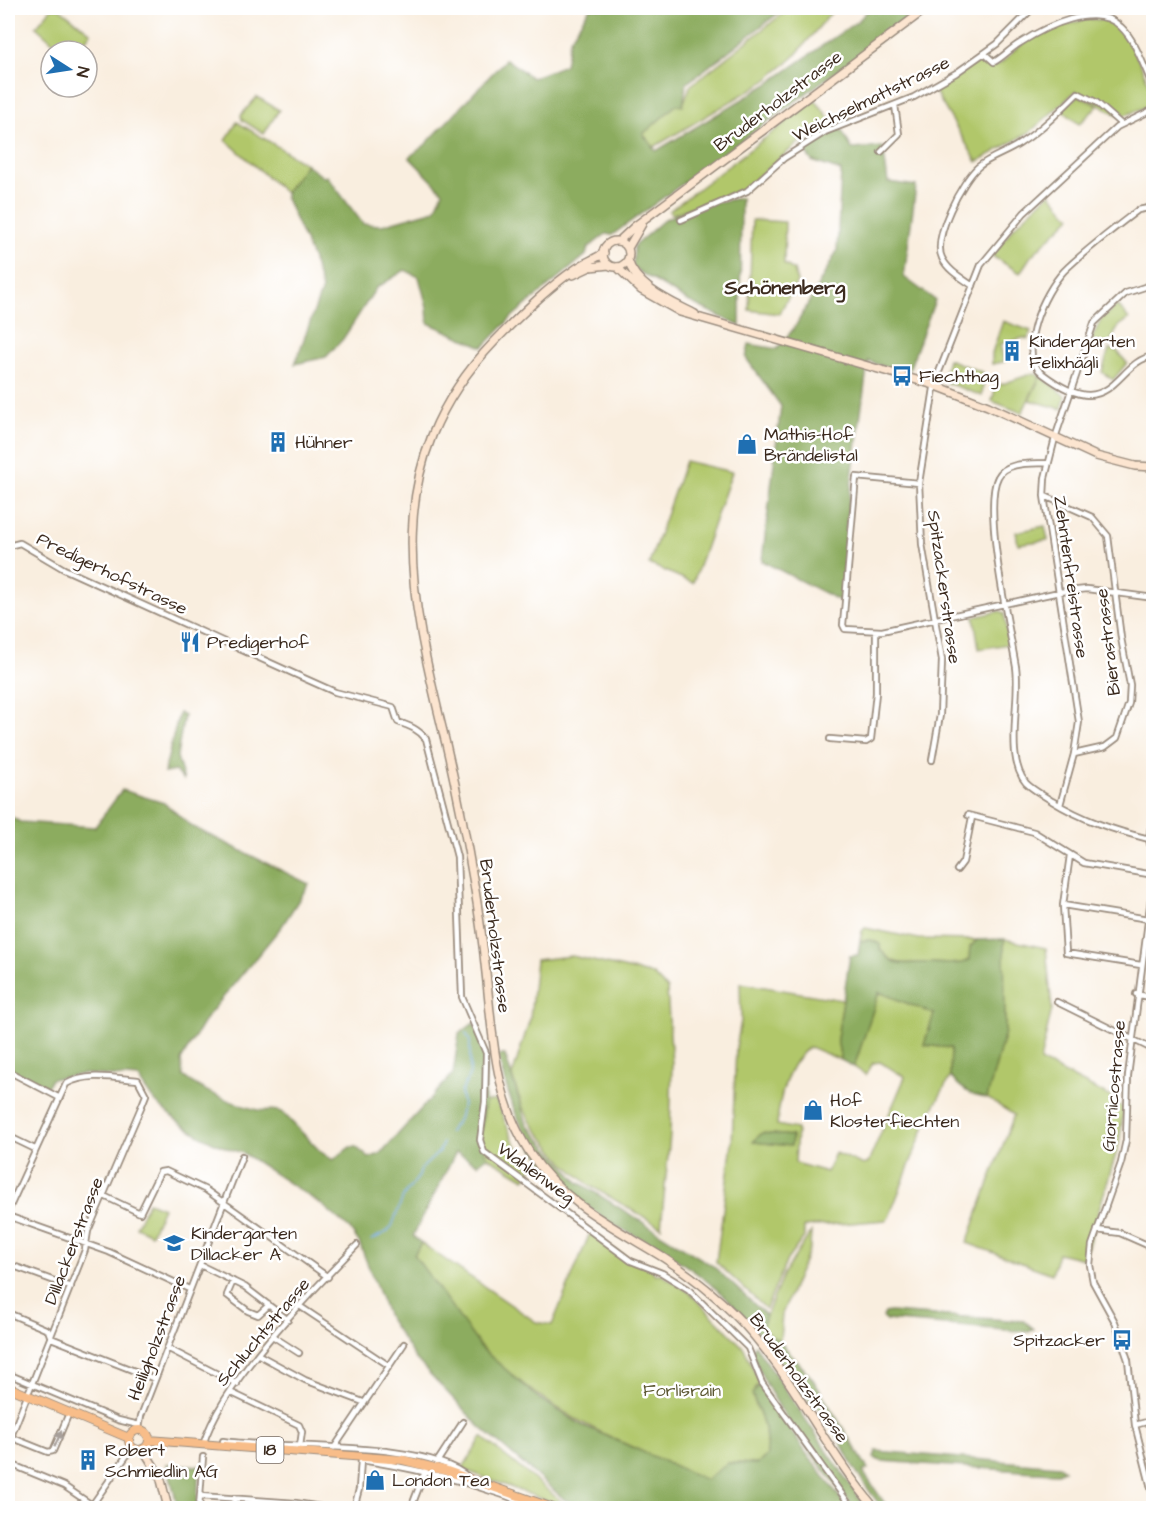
<svg xmlns="http://www.w3.org/2000/svg" width="1161" height="1516" viewBox="0 0 1161 1516" font-family="'Architects Daughter',sans-serif">
	<style>
		.green { fill: #b1c76b; stroke: #767844; stroke-width: 1.5; fill-rule: evenodd }
		.forest { fill: #8cac5f; stroke: #646b3e; stroke-width: 1.5 }
		.lines { fill: none; stroke-linecap: round; stroke-linejoin: round }
		.stream { stroke: #75aae2; stroke-width: 1.5 }
		.street-casing { stroke: #9a8c7e; stroke-width: 8 }
		.secondary-casing { stroke: #9a8c7e; stroke-width: 10 }
		.primary-casing { stroke: #9a8c7e; stroke-width: 10 }
		.street { stroke: #fff; stroke-width: 4.5 }
		.secondary { stroke: #fce5d0; stroke-width: 7 }
		.primary { stroke: #f8bd89; stroke-width: 8 }
		.oneway { fill: #a79f9a }
		.labels { text-anchor: middle; dominant-baseline: central; stroke-width: 5; stroke-linejoin: round; paint-order: stroke }
		.shield { fill: #fff; stroke: #766a62; stroke-width: 1.5 }
		.shield-label { font-size: 16px; font-weight: bold; fill: #3b2a1e }
		.street-label { font-size: 18px; fill: #3b2a1e; stroke: #fff }
		.poi-label { font-size: 18px; fill: #3b2a1e; stroke: #fff; text-anchor: start }
		.park-label { font-size: 18px; fill: #5e5935; stroke: #fff }
		.neighbourhood-label { font-size: 20px; font-weight: bold; fill: #3b2a1e; stroke: #fff }
	</style>
	<rect width="100%" height="100%" fill="#fff"/>
	<filter id="ink" filterUnits="userSpaceOnUse"><feTurbulence type="fractalNoise" baseFrequency=".0167" numOctaves="2"/><feDisplacementMap in="SourceGraphic" scale="12" xChannelSelector="R" yChannelSelector="G"/><feConvolveMatrix kernelMatrix="1 2 1 2 8 2 1 2 1" color-interpolation-filters="sRGB"/></filter>
	<filter id="wash" filterUnits="userSpaceOnUse"><feTurbulence type="fractalNoise" baseFrequency=".008" numOctaves="4" result="noise"/><feDisplacementMap in="SourceGraphic" scale="24" xChannelSelector="R" yChannelSelector="G"/><feGaussianBlur stdDeviation="1.35" result="paint"/><feColorMatrix in="noise" values="0 0 0 0 0 0 0 0 0 0 0 0 0 0 0 0 0 1.4 0 .05"/><feComposite in="paint" operator="in"/></filter>
	<g filter="url(#wash)">
		<rect width="100%" height="100%" fill="#f9eedf"/>
		<path class="green" d="M52 8H59L91 33 77 51H63L36 27Z
			M790 8H835L793 58 764 82 654 147 643 134 676 105H683L690 86Z
			M1086 19C1095 19 1106 19 1114 24 1128 34 1153 86 1153 104L1121 117 1076 91 1030 132 977 162 934 90 983 57 990 68C1005 65 1011 50 1024 43 1043 32 1065 25 1086 19Z
			M1078 95 1098 106 1079 124 1062 110Z
			M257 97 279 110 264 134 242 120 241 115Z
			M815 100 834 124 801 141 743 189 672 214 669 211Z
			M237 122 306 164 285 193 226 140Z
			M1050 193 1071 217 1031 256 1020 273 992 256 1014 227Z
			M752 220 785 222 784 264 794 270 797 282 779 314 749 310Z
			M1118 305 1129 319 1119 326 1108 345 1091 340 1102 318Z
			M1003 321 1031 331 1028 339 1023 338 1000 344 1004 362 992 364V353Z
			M1109 349 1117 351 1127 363 1113 380 1102 372Z
			M948 359 984 373 982 396 942 381Z
			M1034 373 1040 376 1022 413 992 401 996 386Z
			M1041 376 1065 396 1062 409 1029 400Z
			M685 461 732 472 693 583 649 564Z
			M1045 526 1048 540 1018 544 1016 532Z
			M1000 611 1004 613 1009 644 979 649 974 617Z
			M865 928 919 939 977 940 970 947 969 960 962 963C950 965 940 963 928 963 905 961 897 970 880 949V944L871 940 860 941 862 931Z
			M1004 939 1046 948 1052 1009 1040 1061 1109 1096 1124 1108 1119 1144 1084 1259 1058 1253 1052 1274 967 1243 1014 1115 987 1098 1005 1032Z
			M572 956 653 975 667 989 672 1064 670 1135 661 1227 589 1185 564 1163 532 1124 522 1106 512 1076 530 1019 536 960Z
			M740 983 843 1000 837 1039 841 1060 810 1047C787 1062 779 1099 777 1125L797 1129 795 1163 827 1172 835 1153 864 1165 868 1163 905 1077 880 1062 873 1063 866 1075 854 1067 879 992 934 1014 924 1045 951 1048 950 1077 928 1118 889 1217 886 1220 804 1227V1237L787 1260 766 1309 716 1262 732 1143 736 1048 741 1021ZM762 1133 792 1136 791 1146 754 1142Z
			M496 1100 512 1138 532 1172 525 1179 487 1157 480 1140 485 1102Z
			M148 1202 163 1208 151 1234 136 1227Z
			M811 1232 810 1247 782 1314 780 1342 761 1328 784 1273Z
			M590 1233 631 1261 652 1269 655 1275 660 1273 689 1292 744 1348 760 1384 756 1386 753 1398 765 1428 767 1455 758 1464 728 1463 706 1480C622 1442 551 1417 484 1350 460 1326 434 1283 414 1255L421 1243 536 1322 552 1325Z
			M482 1437 567 1506 566 1508 462 1469Z"/>
		<path class="forest" d="M590 8H785L686 84 683 106 676 105 643 134 656 151 766 85 859 20 870 8H919L893 30 612 235 606 234 588 248 586 255 513 316 483 347 428 323 427 307 419 277 405 270 376 288 343 339 326 357 295 364 322 289 312 257 285 196V193L306 164 323 177 327 176 363 224 382 225 435 210 443 192 409 157 425 145 506 59 532 78 565 65 570 39Z
			M841 129 852 149 883 147 888 182 916 186 904 277 935 300 907 375 868 361 847 515 842 602 762 561 781 406 746 358 749 344 777 349 795 327 837 251 841 171 812 161 802 147Z
			M741 198 740 326 688 301 633 268 634 246 665 219 704 204Z
			M179 713 184 715 177 757 184 780 175 771 164 773Z
			M122 790 164 803 193 827 309 884 282 926 206 1018 181 1060 183 1076C199 1090 237 1105 258 1110 267 1112 273 1108 282 1112L321 1152 333 1160 350 1147H356L369 1158 380 1154 453 1074 459 1034 474 1023 486 1053 485 1102 480 1140 487 1157 478 1164 456 1152 413 1236 421 1243 414 1255 482 1349 540 1399 582 1425 706 1480 728 1463 758 1464 767 1455 765 1428 752 1394 760 1384 806 1453 848 1508H659L636 1503 615 1508H593L565 1500 480 1427 415 1358 388 1317 359 1242 350 1229 321 1204 243 1153C206 1144 155 1112 139 1078L84 1074 51 1079 47 1087 8 1068V815L20 822 95 827Z
			M1004 939 1005 1032 987 1098C971 1098 961 1087 950 1077L951 1048 924 1045 934 1014 879 992 854 1067 841 1060 837 1039 850 956 858 955 860 941 871 940 880 944V949C897 971 905 961 928 963 940 963 950 965 962 963L969 960 970 947 977 940Z
			M498 1055H505L527 1124 578 1182 713 1266 766 1315 762 1328 780 1342 812 1378 868 1469 863 1472 888 1508H882C870 1492 857 1475 848 1457 836 1434 830 1414 808 1399 777 1358 745 1310 703 1278 688 1266 670 1255 654 1245 638 1236 620 1230 605 1219 541 1175 515 1130 498 1055Z
			M762 1133 792 1136 791 1146 753 1142Z
			M890 1312 1024 1321 1034 1329 1029 1332 885 1320 883 1317 885 1313Z
			M755 1345 866 1508H854C823 1468 765 1398 752 1350Z
			M876 1451 1059 1466 1064 1470 1057 1473 1034 1472 881 1461 874 1458Z
			M167 1464 199 1466 197 1508H178Z"/>
		<g class="lines">
			<path class="stream" d="M449 1132 459 1119 463 1104 461 1093 470 1073V1041L466 1033
				M371 1240 387 1232 392 1226 403 1197 419 1176 421 1169 439 1152 443 1143"/>
		</g>
	</g>
	<g filter="url(#ink)">
		<g class="lines">
			<g class="street-casing">
				<path id="street" d="M985 54 994 62C1003 57 1010 49 1020 43 1045 27 1096 1 1121 27 1137 42 1144 69 1154 88
					M881 152 899 134 895 105
					M1154 207 1138 210C1116 227 1083 252 1064 271 1044 292 1015 353 1043 374 1055 383 1073 395 1089 395 1118 394 1126 359 1154 356
					M681 220 747 191 784 158 825 132 914 97 956 73 997 44 1033 8
					M973 286C962 278 948 271 942 258 932 238 962 181 978 167 991 156 1009 152 1022 142 1042 129 1061 110 1078 93L1096 102 1121 124
					M1048 463C1032 464 1006 461 998 477 982 507 1010 630 1016 667 1021 700 1004 757 1026 783 1033 790 1043 795 1052 801 1083 820 1113 830 1149 839
					M919 483 856 477 843 625 845 629 882 631 1059 592 1087 589 1154 598
					M1045 496 1092 517 1108 536 1121 638 1130 685 1129 703 1117 738 1105 747 1074 754
					M8 546 20 543 64 569 297 675 335 692 393 707 398 722C410 726 418 729 426 739L457 857 462 997 486 1053 485 1102 480 1140 484 1152 631 1261 662 1273 688 1289 748 1348 762 1383 852 1508
					M830 739 866 742 871 739 876 693V631
					M932 760 940 715 942 660 922 544 919 483 935 382 981 265 1024 213 1117 127 1154 109
					M1060 805 1074 754 1079 722 1044 496 1045 478 1055 438 1094 323 1126 293 1154 284
					M1154 809 1149 839 1154 865
					M968 815 1034 832 1084 863 1154 875
					M1070 855 1063 905 1066 953 1141 965
					M957 870 963 862 972 817
					M1154 875 1128 1076 1126 1140 1121 1163 1092 1245 1090 1265 1093 1282 1115 1322 1128 1360 1135 1425 1154 1500
					M1063 905 1148 919
					M1136 994 1154 998
					M1057 1002 1154 1050
					M8 1071 58 1097
					M8 1136 35 1149
					M104 1196 140 1213 160 1172 166 1171 206 1190 328 1277
					M8 1211 66 1084C87 1072 115 1078 138 1080L146 1095 142 1105 88 1231 85 1250 12 1434 13 1438 48 1452 53 1451 69 1413
					M8 1216 109 1252 189 1289
					M1097 1230 1120 1233 1154 1248
					M8 1264 71 1287
					M200 1265 245 1287 288 1320
					M233 1281 227 1295 248 1311 258 1315 269 1305
					M301 1307 388 1365
					M8 1313 48 1330 51 1338 155 1379
					M274 1337 299 1353
					M167 1348 237 1384
					M259 1355 305 1380 363 1402
					M8 1374 118 1420 139 1425
					M230 1392 299 1425 302 1432 300 1446
					M1135 1425 1154 1420
					M139 1429 141 1416 242 1156
					M223 1441C281 1450 425 1439 468 1477
					M203 1445C222 1382 310 1293 357 1245
					M334 1448 404 1344
					M361 1460C406 1467 447 1476 491 1491 503 1495 519 1499 528 1508
					M437 1462 463 1422
					M8 1463 64 1486 92 1505
					M200 1496 296 1503 327 1508
					M90 1508 132 1448
					M199 1508 203 1457
					M234 1508V1498
					M354 1508 359 1489 361 1460
					M411 1508 426 1469"/>
			</g>
			<g class="secondary-casing">
				<path id="secondary" d="M619 241 635 226 927 8
					M603 254a13 13 0 1 1 26 0a13 13 0 1 1-26 0Z
					M628 248 642 224
					M604 253C595 259 586 262 577 268 547 288 519 316 494 342 376 466 410 597 446 744 457 791 466 837 474 884 479 914 483 943 486 973 493 1036 494 1098 530 1153 564 1204 614 1227 664 1258 689 1274 713 1293 734 1314 791 1370 823 1448 875 1508
					M628 260C635 287 672 302 695 314
					M617 267 641 290 680 312 934 385 988 406 1096 456 1135 466 1154 467
					M573 275 590 267 609 265
					M143 1449 160 1476 168 1508"/>
			</g>
			<g class="primary-casing">
				<path id="primary" d="M8 1387 129 1438
					M129 1440a10 10 0 1 1 20 0a10 10 0 1 1-20 0Z
					M149 1440 403 1460 447 1471 553 1508"/>
			</g>
			<use href="#street" class="street"/>
			<use href="#secondary" class="secondary"/>
			<use href="#primary" class="primary"/>
		</g>
		<defs><path id="oneway-solid" d="M-6-.8H1V-3.2L6.5 0L1 3.2V.8H-6Z" transform="scale(1.5)"/></defs>
		<use class="oneway" href="#oneway-solid" transform="translate(58 1439) rotate(-66)"/>
	</g>
	<defs>
		<g id="building-bare" transform="scale(1.62)"><path d="M-4-6H4V6H1V3H-1V6H-4ZM-2.5-4.3h1.7v1.8h-1.7ZM.8-4.3h1.7v1.8H.8ZM-2.5-1h1.7V.8h-1.7ZM.8-1h1.7V.8H.8Z" fill="#1f6fb2" stroke="#fff" stroke-width="2.5" paint-order="stroke"/></g>
		<g id="bus-bare" transform="scale(1.62)"><path d="M-5-6H5V4H4V6H2V4H-2V6H-4V4H-5ZM-3.5-4V0h7V-4ZM-3.5 1.2v1.5H-2V1.2ZM2 1.2v1.5H3.5V1.2Z" fill="#1f6fb2" stroke="#fff" stroke-width="2.5" paint-order="stroke"/></g>
		<g id="shop-bare" transform="scale(1.62)"><path d="M-5-2.5h2.3a2.7 3.5 0 0 1 5.4 0H5L5.5 6h-11ZM-1.5-2.5h3a1.5 2.3 0 0 0-3 0Z" fill="#1f6fb2" stroke="#fff" stroke-width="2.5" paint-order="stroke"/></g>
		<g id="restaurant-bare" transform="scale(1.62)"><path d="M-5-6h1v4h1v-4h1v4h1v-4h1v5L-1.5 .5V6h-2V.5L-5-1ZM5-6V6H3V1.5H1.5Q1.5-4 5-6Z" fill="#1f6fb2" stroke="#fff" stroke-width="2.5" paint-order="stroke"/></g>
		<g id="school-bare" transform="scale(1.62)"><path d="M0-5L7-2L0 1L-7-2ZM-4 1L0 2.5L4 1V4Q0 6-4 4Z" fill="#1f6fb2" stroke="#fff" stroke-width="2.5" paint-order="stroke"/></g>
	</defs>
	<g fill-rule="evenodd">
		<use href="#building-bare" x="1012" y="351"/>
		<use href="#bus-bare" x="902" y="376"/>
		<use href="#building-bare" x="278" y="442"/>
		<use href="#shop-bare" x="747" y="444"/>
		<use href="#restaurant-bare" x="190" y="642"/>
		<use href="#shop-bare" x="813" y="1110"/>
		<use href="#school-bare" x="174" y="1243"/>
		<use href="#bus-bare" x="1122" y="1340"/>
		<use href="#building-bare" x="88" y="1460"/>
		<use href="#shop-bare" x="375" y="1480"/>
	</g>
	<g class="labels">
		<rect class="shield" x="256.5" y="1437" width="27" height="26" rx="4.5"/>
		<g class="shield-label">
			<text x="270" y="1450">18</text>
		</g>
		<g class="street-label">
			<text transform="translate(871 99) rotate(-26)">Weichselmattstrasse</text>
			<text transform="translate(778 101) rotate(-37)">Bruderholzstrasse</text>
			<text transform="translate(112 574) rotate(26)">Predigerhofstrasse</text>
			<text transform="translate(1071 577) rotate(82)">Zehntenfreistrasse</text>
			<text transform="translate(944 587) rotate(82)">Spitzackerstrasse</text>
			<text transform="translate(1108 642) rotate(-97)">Bierastrasse</text>
			<text transform="translate(495 936) rotate(83)">Bruderholzstrasse</text>
			<text transform="translate(1114 1086) rotate(-85)">Giornicostrasse</text>
			<text transform="translate(536 1173) rotate(36)">Wahlenweg</text>
			<text transform="translate(74 1241) rotate(-69)">Dillackerstrasse</text>
			<text transform="translate(263 1332) rotate(-50)">Schluchtstrasse</text>
			<text transform="translate(157 1338) rotate(-69)">Heiligholzstrasse</text>
			<text transform="translate(799 1378) rotate(54)">Bruderholzstrasse</text>
		</g>
		<g class="poi-label">
			<text x="1029" y="341">Kindergarten<tspan x="1029" dy="21">Felixhägli</tspan></text>
			<text x="919" y="376">Fiechthag</text>
			<text x="764" y="434">Mathis-Hof<tspan x="764" dy="21">Brändelistal</tspan></text>
			<text x="295" y="442">Hühner</text>
			<text x="207" y="642">Predigerhof</text>
			<text x="830" y="1100">Hof<tspan x="830" dy="21">Klosterfiechten</tspan></text>
			<text x="191" y="1233">Kindergarten<tspan x="191" dy="21">Dillacker A</tspan></text>
			<text x="1105" y="1340" text-anchor="end">Spitzacker</text>
			<text x="105" y="1450">Robert<tspan x="105" dy="21">Schmiedlin AG</tspan></text>
			<text x="392" y="1480">London Tea</text>
		</g>
		<g class="park-label">
			<text x="682" y="1390">Forlisrain</text>
		</g>
		<g class="neighbourhood-label">
			<text x="785" y="288">Schönenberg</text>
		</g>
	</g>
	<rect width="1161" height="1516" fill="none" stroke="#fff" stroke-width="30"/>
	<g transform="translate(69 69) rotate(102)"><circle r="28" fill="#ffffff" stroke="#b1aaa5" stroke-width="1.5"/>
	<path d="M0-4.5L10 22L0 15L-10 22Z" fill="#1f6fb2"/>
	<text y="-9" font-size="16" font-weight="bold" text-anchor="middle" fill="#3b2a1e">N</text>
	</g>
</svg>
